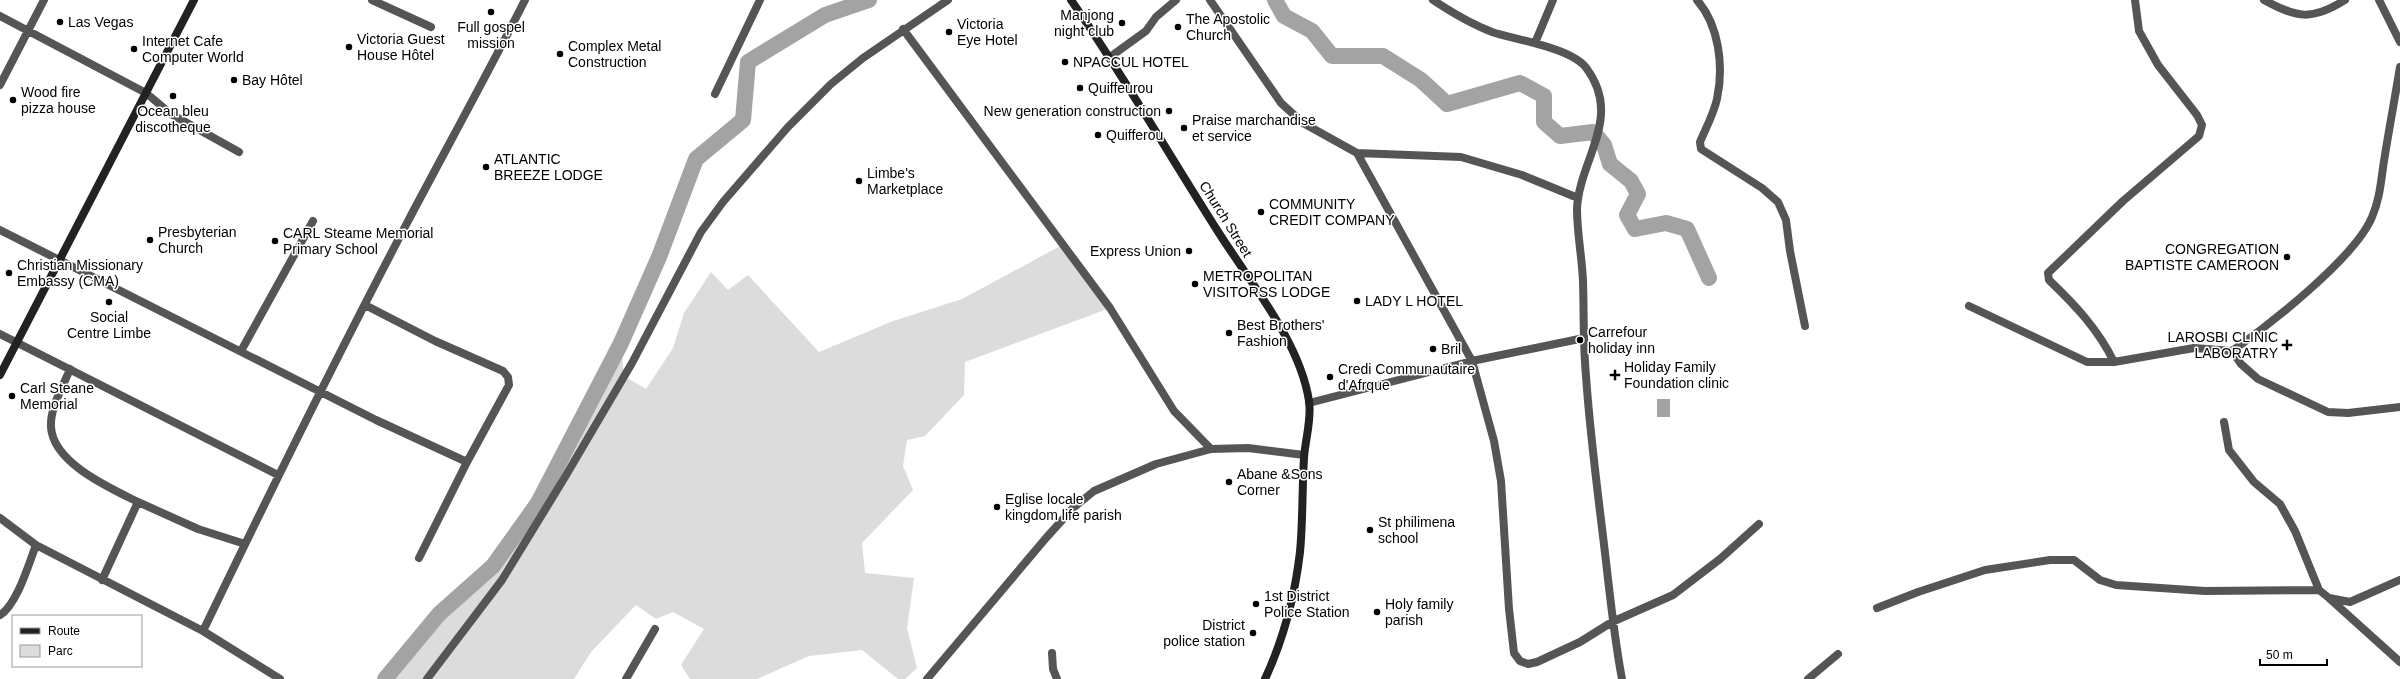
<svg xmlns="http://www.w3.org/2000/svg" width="2400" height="679" viewBox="0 0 2400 679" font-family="Arial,sans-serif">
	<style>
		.green { fill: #dcdcdc }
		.water { fill: #a3a3a3 }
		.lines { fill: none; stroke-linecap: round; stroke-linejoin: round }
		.river { stroke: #a3a3a3; stroke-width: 16 }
		.street { stroke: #555; stroke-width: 8 }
		.secondary { stroke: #222; stroke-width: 8 }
		.poi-dot { fill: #000; stroke: #fff; stroke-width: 1.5 }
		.labels { text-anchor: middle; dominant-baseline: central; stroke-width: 3; stroke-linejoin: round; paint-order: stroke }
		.poi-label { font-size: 14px; fill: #000; stroke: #fff; text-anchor: start }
		.street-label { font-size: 14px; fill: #000; stroke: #fff }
	</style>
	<rect width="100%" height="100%" fill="#fff"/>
	<path class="green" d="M1064 244 1110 308 965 362 964 395 925 436 907 440 903 466 913 490 862 543 865 573 914 578 907 628 917 668 905 679H898L862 650 809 656 757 679H690L681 665 704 629 673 612 656 619 636 605 591 652 574 679H385L439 614 493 566 538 503 621 343 624 376 646 389 673 348 684 313 711 272 728 290 748 275 819 352 893 321 962 299Z"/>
	<path class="water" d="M1657 399H1670V417H1657Z"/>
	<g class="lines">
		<path class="river" d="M1275 0 1284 16 1312 31 1332 56H1383L1421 80 1447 104 1520 83 1544 96V122L1560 136 1593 132 1604 145 1610 164 1631 181 1638 194 1627 215 1635 229 1666 223 1687 229 1709 278
			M385 679 439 614 493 566 538 503 621 343 659 257 696 159 743 120 748 62 825 15 869 0"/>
		<path class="street" d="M372 0 431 27
			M1210 0 1281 103 1303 123 1357 153 1472 361 1494 441 1501 481 1509 609 1514 653 1520 661 1528 664 1537 662 1580 642 1612 622 1673 595 1720 559 1759 524
			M1433 0C1451 12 1471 24 1492 32 1516 40 1573 48 1587 69 1623 118 1579 160 1577 209 1577 233 1582 257 1583 281 1584 312 1583 344 1586 376 1590 435 1598 494 1605 553 1610 595 1614 637 1622 679
			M1697 0C1719 25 1724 66 1717 99 1714 113 1706 128 1700 142L1701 149 1762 188 1778 202 1786 220 1790 251 1805 326
			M2264 0C2297 18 2312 21 2345 0
			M2379 0 2400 42
			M0 16 146 93 171 114 239 152
			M903 29 1110 308 1174 411 1211 449
			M1535 43 1553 0
			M1110 57 1146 31 1156 17 1176 0
			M0 85 44 0
			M715 94 760 0
			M1357 153 1461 157 1522 175 1578 198
			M0 230 376 420 467 462 419 558
			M365 305 435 341 503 371 508 377 509 385 467 462
			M1969 306 2087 362H2114L2194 348 2232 351C2269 325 2355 258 2372 217 2380 199 2381 180 2384 161 2389 129 2395 98 2400 67
			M0 334 278 475
			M241 351 313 221
			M2232 351 2241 364 2258 379 2328 412 2348 413 2400 407
			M2114 362C2098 329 2075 305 2049 280L2048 273 2123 201 2199 136 2202 125 2197 115 2158 65 2139 31 2135 0
			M70 369C63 387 50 407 51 427 53 463 110 488 138 502L102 580
			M1309 403 1472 361 1584 338
			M2224 422 2229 450 2254 482 2280 504 2295 531 2319 590 2329 598 2350 602 2400 580
			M138 502 198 529 245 544
			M0 518 36 545 203 631 280 679
			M2329 598 2400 662
			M1877 608 1918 592 1985 570 2050 560H2074L2100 580 2116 585 2205 591 2319 590
			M0 615C17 605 29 563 36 545
			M203 631C269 494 336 358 407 223 446 149 487 75 525 0
			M1052 653 1053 669 1057 679
			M427 679 502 580 565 477 632 363 701 232 723 202 788 127 831 84 863 58 948 0
			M626 679 655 629
			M927 679 1046 538 1073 508 1094 491 1156 464 1211 449 1248 448 1304 455
			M1808 679 1838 654"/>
		<path class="secondary" d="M1071 0C1123 75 1168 153 1217 230 1249 281 1300 341 1309 401 1312 419 1305 440 1304 458 1302 489 1303 521 1300 552 1295 595 1283 640 1265 679
			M0 375 194 0"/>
	</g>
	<g class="poi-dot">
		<circle cx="491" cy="12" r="4"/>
		<circle cx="60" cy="22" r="4"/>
		<circle cx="1122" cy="23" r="4"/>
		<circle cx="1178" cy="27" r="4"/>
		<circle cx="949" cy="32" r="4"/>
		<circle cx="349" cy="47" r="4"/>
		<circle cx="134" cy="49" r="4"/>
		<circle cx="560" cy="54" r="4"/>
		<circle cx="1065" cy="62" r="4"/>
		<circle cx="234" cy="80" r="4"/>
		<circle cx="1080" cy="88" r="4"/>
		<circle cx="173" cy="96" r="4"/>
		<circle cx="13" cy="100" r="4"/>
		<circle cx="1169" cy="111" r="4"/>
		<circle cx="1184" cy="128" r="4"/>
		<circle cx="1098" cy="135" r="4"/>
		<circle cx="486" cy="167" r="4"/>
		<circle cx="859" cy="181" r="4"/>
		<circle cx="1261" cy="212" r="4"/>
		<circle cx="150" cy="240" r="4"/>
		<circle cx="275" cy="241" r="4"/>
		<circle cx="1189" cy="251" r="4"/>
		<circle cx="2287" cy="257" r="4"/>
		<circle cx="9" cy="273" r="4"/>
		<circle cx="1195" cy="284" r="4"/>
		<circle cx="1357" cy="301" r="4"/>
		<circle cx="109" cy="302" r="4"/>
		<circle cx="1229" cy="333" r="4"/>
		<circle cx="1580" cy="340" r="4"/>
		<path d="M2285 339h4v4h4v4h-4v4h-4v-4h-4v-4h4z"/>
		<circle cx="1433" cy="349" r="4"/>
		<path d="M1613 369h4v4h4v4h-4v4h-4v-4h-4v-4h4z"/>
		<circle cx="1330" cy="377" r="4"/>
		<circle cx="12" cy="396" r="4"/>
		<circle cx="1229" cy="482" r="4"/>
		<circle cx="997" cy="507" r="4"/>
		<circle cx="1370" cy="530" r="4"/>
		<circle cx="1256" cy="604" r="4"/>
		<circle cx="1377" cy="612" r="4"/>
		<circle cx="1253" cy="633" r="4"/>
	</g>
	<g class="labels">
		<g class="poi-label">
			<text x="1114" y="15" text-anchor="end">Manjong<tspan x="1114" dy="16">night club</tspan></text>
			<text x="1186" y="19">The Apostolic<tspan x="1186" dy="16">Church</tspan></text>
			<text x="68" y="22">Las Vegas</text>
			<text x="957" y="24">Victoria<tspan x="957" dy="16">Eye Hotel</tspan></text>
			<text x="491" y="27" text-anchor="middle">Full gospel<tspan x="491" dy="16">mission</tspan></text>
			<text x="357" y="39">Victoria Guest<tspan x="357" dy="16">House Hôtel</tspan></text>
			<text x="142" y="41">Internet Cafe<tspan x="142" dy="16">Computer World</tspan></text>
			<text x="568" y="46">Complex Metal<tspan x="568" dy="16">Construction</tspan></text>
			<text x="1073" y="62">NPACCUL HOTEL</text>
			<text x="242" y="80">Bay Hôtel</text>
			<text x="1088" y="88">Quiffeurou</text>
			<text x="21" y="92">Wood fire<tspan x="21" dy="16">pizza house</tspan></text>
			<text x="173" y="111" text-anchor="middle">Ocean bleu<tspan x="173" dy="16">discotheque</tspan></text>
			<text x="1161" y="111" text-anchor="end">New generation construction</text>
			<text x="1192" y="120">Praise marchandise<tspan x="1192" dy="16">et service</tspan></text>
			<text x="1106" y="135">Quifferou</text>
			<text x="494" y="159">ATLANTIC<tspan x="494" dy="16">BREEZE LODGE</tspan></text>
			<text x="867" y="173">Limbe's<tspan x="867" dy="16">Marketplace</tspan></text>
			<text x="1269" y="204">COMMUNITY<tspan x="1269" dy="16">CREDIT COMPANY</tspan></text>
			<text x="158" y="232">Presbyterian<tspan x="158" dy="16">Church</tspan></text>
			<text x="283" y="233">CARL Steame Memorial<tspan x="283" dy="16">Primary School</tspan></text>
			<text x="2279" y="249" text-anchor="end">CONGREGATION<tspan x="2279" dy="16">BAPTISTE CAMEROON</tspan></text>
			<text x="1181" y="251" text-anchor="end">Express Union</text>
			<text x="17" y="265">Christian Missionary<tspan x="17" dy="16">Embassy (CMA)</tspan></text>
			<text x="1203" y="276">METROPOLITAN<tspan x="1203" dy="16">VISITORSS LODGE</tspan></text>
			<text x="1365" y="301">LADY L HOTEL</text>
			<text x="109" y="317" text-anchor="middle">Social<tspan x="109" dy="16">Centre Limbe</tspan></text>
			<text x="1237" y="325">Best Brothers'<tspan x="1237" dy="16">Fashion</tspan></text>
			<text x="1588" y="332">Carrefour<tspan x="1588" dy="16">holiday inn</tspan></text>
			<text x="2278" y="337" text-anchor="end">LAROSBI CLINIC<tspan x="2278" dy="16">LABORATRY</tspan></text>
			<text x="1441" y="349">Bril</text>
			<text x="1624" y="367">Holiday Family<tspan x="1624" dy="16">Foundation clinic</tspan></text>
			<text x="1338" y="369">Credi Communautaire<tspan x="1338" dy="16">d'Afrque</tspan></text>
			<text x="20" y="388">Carl Steane<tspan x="20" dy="16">Memorial</tspan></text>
			<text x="1237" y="474">Abane &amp;Sons<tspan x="1237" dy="16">Corner</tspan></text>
			<text x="1005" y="499">Eglise locale<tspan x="1005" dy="16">kingdom life parish</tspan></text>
			<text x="1378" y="522">St philimena<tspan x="1378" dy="16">school</tspan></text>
			<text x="1264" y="596">1st District<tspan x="1264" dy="16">Police Station</tspan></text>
			<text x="1385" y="604">Holy family<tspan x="1385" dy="16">parish</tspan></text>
			<text x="1245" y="625" text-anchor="end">District<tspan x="1245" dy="16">police station</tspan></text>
		</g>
		<g class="street-label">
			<text transform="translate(1226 219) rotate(58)">Church Street</text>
		</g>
	</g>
	<rect x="12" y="615" width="130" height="52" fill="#ffffff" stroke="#999999"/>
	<rect x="20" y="628" width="20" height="6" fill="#222222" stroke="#999999"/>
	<text x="48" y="635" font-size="12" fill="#000000">Route</text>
	<rect x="20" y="645" width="20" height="12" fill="#dcdcdc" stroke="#999999"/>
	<text x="48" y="655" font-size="12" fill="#000000">Parc</text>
	<path d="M2260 659v6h67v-6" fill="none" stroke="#000000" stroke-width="2"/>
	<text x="2266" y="659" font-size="12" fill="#000000" stroke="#ffffff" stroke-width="3" paint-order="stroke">50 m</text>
</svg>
